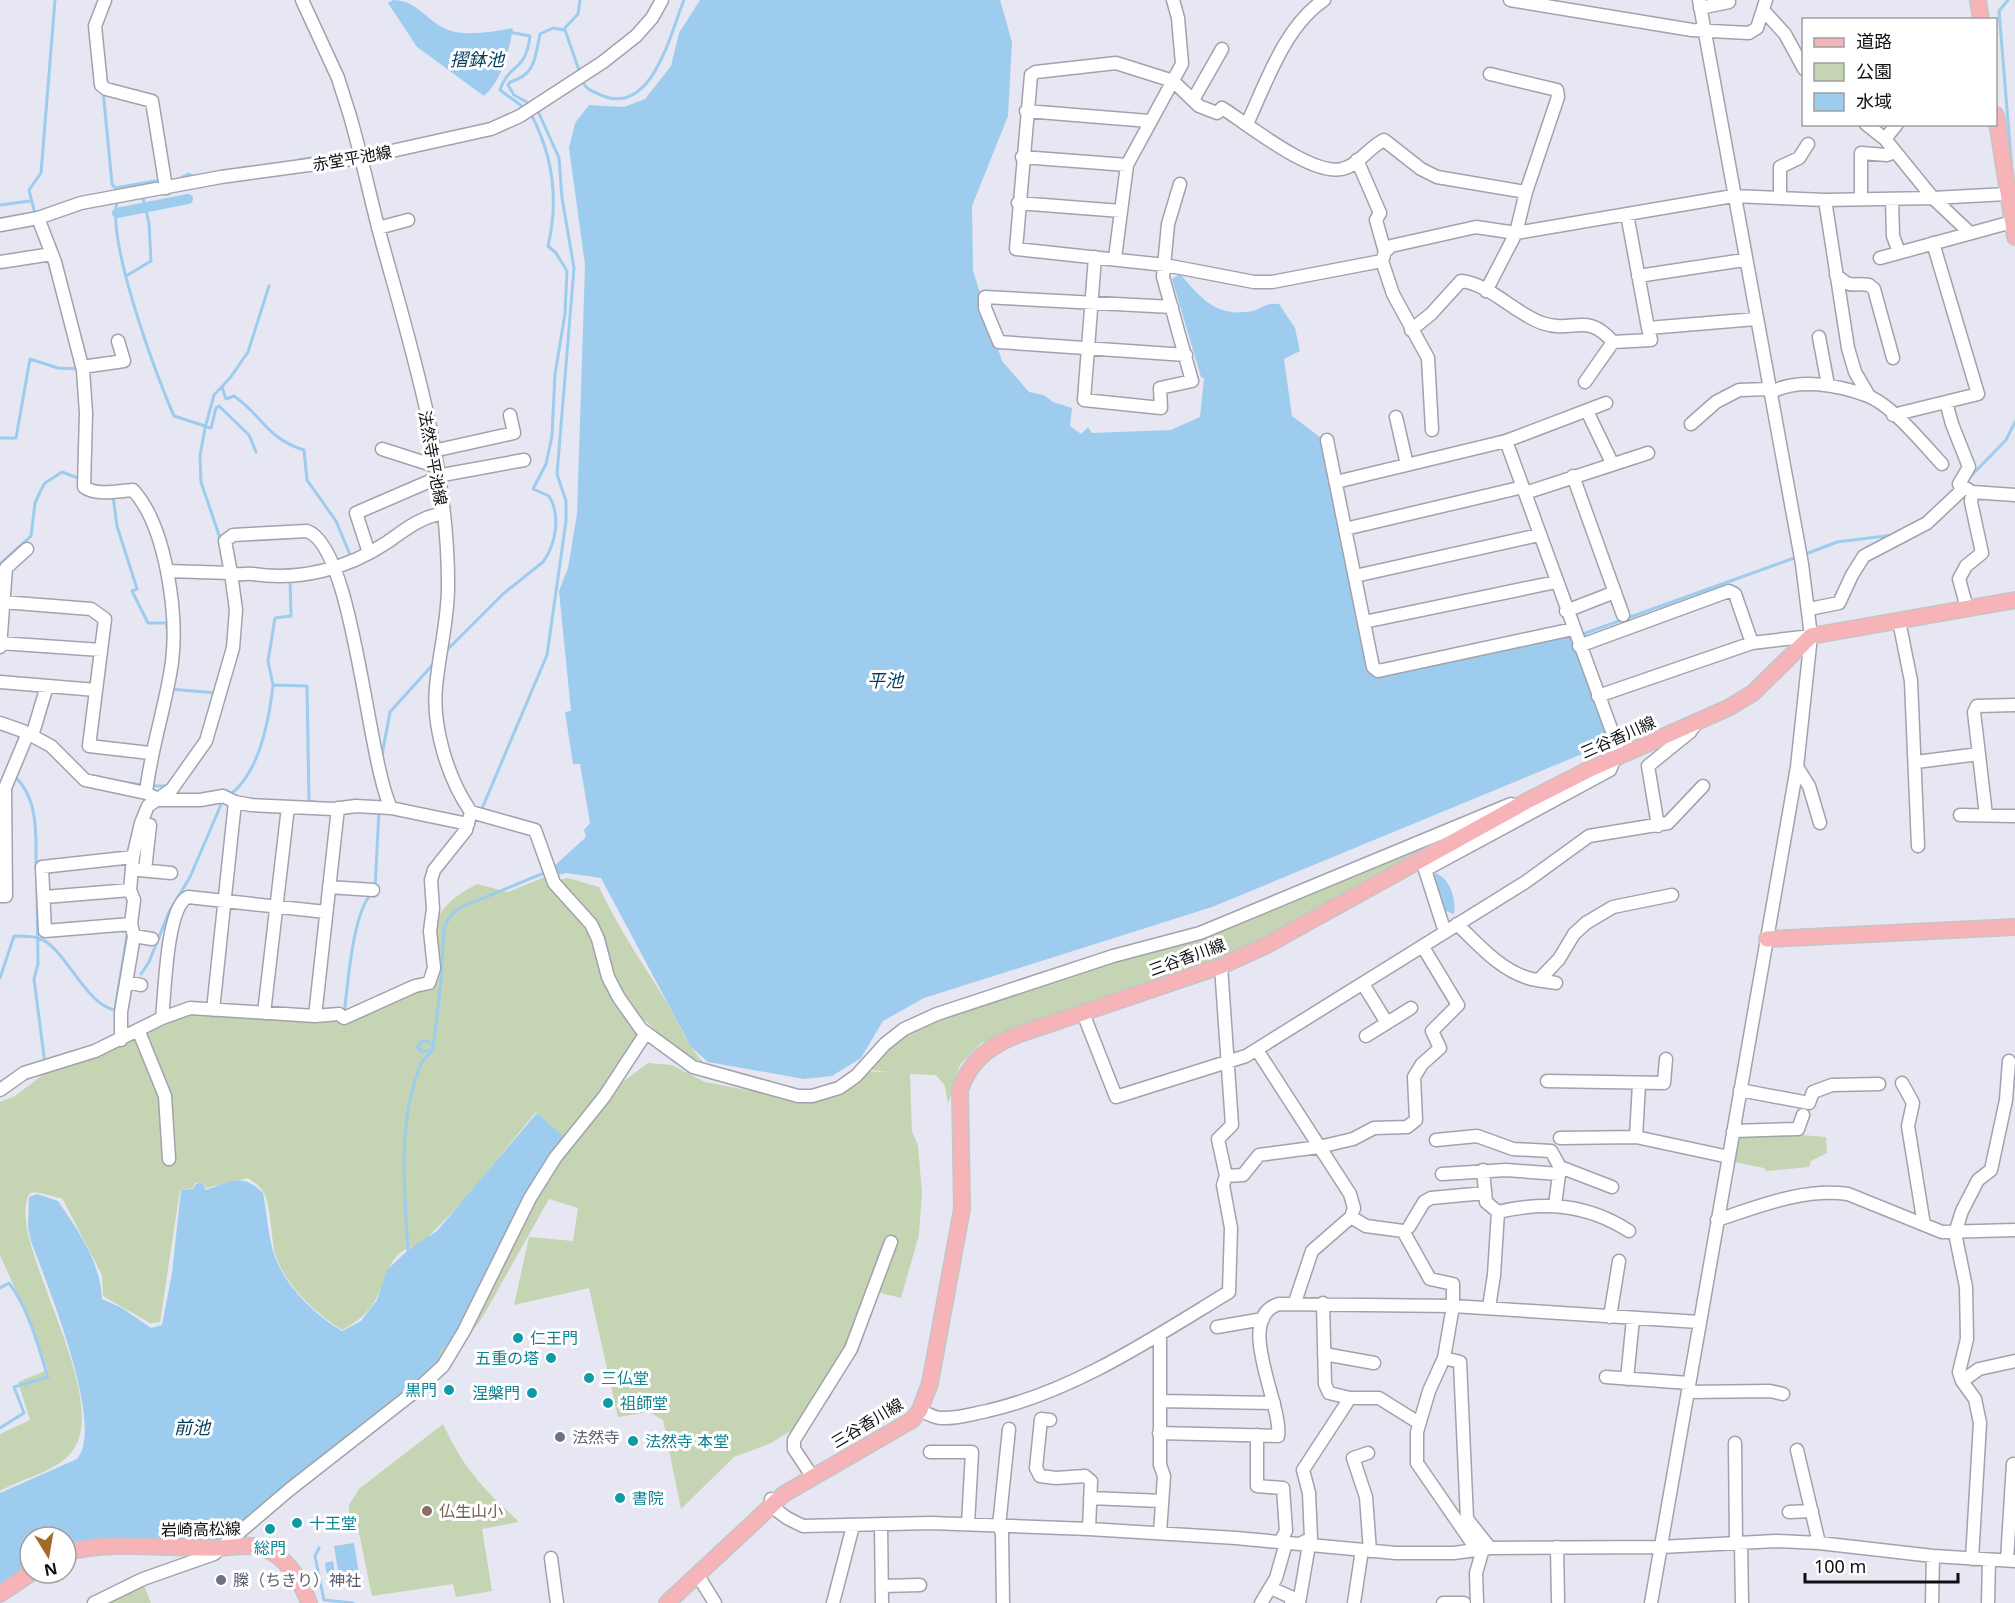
<svg xmlns="http://www.w3.org/2000/svg" width="2015" height="1603" viewBox="0 0 2015 1603" font-family="'Noto Sans','Noto Sans JP',sans-serif">
	<style>
		.green { fill: #c5d4b2; fill-rule: evenodd }
		.water { fill: #9dccee }
		.lines { fill: none; stroke-linecap: round; stroke-linejoin: round }
		.stream { stroke: #9dccee; stroke-width: 3 }
		.canal { stroke: #9dccee; stroke-width: 10 }
		.minor-casing { stroke: #a2a2ad; stroke-width: 15 }
		.major-casing { stroke: #c5c5c6; stroke-width: 18 }
		.minor { stroke: #fff; stroke-width: 12 }
		.major { stroke: #f6b3b8; stroke-width: 15 }
		.culture-dot { fill: #0f9aa8; stroke: #fff; stroke-width: 2 }
		.worship-dot { fill: #6b7280; stroke: #fff; stroke-width: 2 }
		.education-dot { fill: #8d6e63; stroke: #fff; stroke-width: 2 }
		.labels { text-anchor: middle; dominant-baseline: central; stroke-width: 6; stroke-linejoin: round; paint-order: stroke }
		.street-label { font-size: 16px; fill: #0f0f13; stroke: #fff }
		.culture-label { font-size: 16px; fill: #0d838f; stroke: #fff; text-anchor: start }
		.worship-label { font-size: 16px; fill: #5b616d; stroke: #fff; text-anchor: start }
		.education-label { font-size: 16px; fill: #785e54; stroke: #fff; text-anchor: start }
		.water-label { font-size: 18px; font-style: italic; fill: #003c5d; stroke: #fff }
	</style>
	<rect width="100%" height="100%" fill="#e6e7f2"/>
	<path class="green" d="M1476 823 1257 944 981 1043 960 1065 948 1104 945 1086 936 1075 910 1074 912 1132 918 1145 922 1193 919 1235 901 1298 870 1290 830 1398 805 1422 771 1443 734 1457 681 1509 663 1420 649 1412 618 1417 589 1288 514 1305 529 1237 573 1241 578 1208 549 1199 482 1318 446 1367 370 1417 449 1311 412 1247C388 1253 386 1281 376 1299 368 1314 356 1322 342 1330 315 1313 285 1285 275 1254 271 1238 271 1201 262 1190 259 1185 252 1181 248 1178L206 1188 202 1182 195 1183 193 1188 180 1190 160 1322 150 1323 103 1296 102 1275 62 1198C51 1197 40 1191 30 1193 1 1236 120 1403 69 1455 52 1473 21 1479 0 1491V1434L30 1420 18 1382 48 1370 34 1330 0 1255V1102L15 1096 44 1074 144 1035 187 1011 348 1018 429 974C433 926 431 908 477 884L508 892 547 876 564 903 586 924 646 1044 620 1070 567 1133 576 1141 620 1084 648 1063 672 1065 705 1082 773 1095 813 1098 864 1071 889 1072 864 1069 885 1046 937 1016 1195 936ZM536 1112 559 1133 441 1255 429 1236 465 1199Z
		M568 878 599 887C618 928 644 965 667 1003 680 1025 686 1044 703 1062L685 1057 627 1004 613 982 596 927 585 906 566 895 558 880Z
		M1790 1134 1826 1137 1827 1153 1811 1161 1809 1167 1766 1171 1764 1168 1734 1162 1740 1136C1757 1136 1774 1140 1790 1134Z
		M443 1424C465 1471 482 1487 519 1522L482 1529 492 1591 456 1597 453 1584 372 1596 357 1523 349 1515V1505L359 1489Z
		M143 1583 151 1603H101Z"/>
	<path class="water" d="M393 0C415 0 423 16 442 27 461 38 492 32 513 28 509 51 502 80 484 96L417 47 388 3Z
		M700 0H1000L1012 42 1008 116 972 206 973 271 1002 361 1029 392 1044 395 1053 402 1072 408 1070 426 1081 434 1088 427 1092 433 1171 430 1200 417 1204 378 1201 377 1172 279 1180 274C1201 298 1216 318 1252 311 1263 309 1266 302 1279 304L1295 328 1300 351 1284 359 1292 416 1325 441 1372 675 1572 634 1611 742 1212 907 924 998 883 1021 861 1058 832 1076 804 1079 708 1062 691 1047 601 878 566 873 554 876 552 868 586 837 584 830 590 823 580 764H573L565 712 571 711 559 591 568 568 577 514 585 265 569 148 575 123 589 105 624 107 645 99 671 66 679 33Z
		M1436 873C1451 880 1456 899 1454 914L1444 910 1431 879Z
		M537 1113 564 1137 526 1195 454 1337 440 1352 438 1370 214 1545 66 1549V1537H30V1568L0 1587V1493L77 1459C106 1426 46 1282 31 1241L28 1227 29 1197 37 1194 58 1201C79 1232 100 1261 102 1299L122 1308 151 1328 162 1325 172 1273 181 1190 193 1189 196 1184 202 1182 206 1190C230 1182 242 1172 263 1193 267 1213 268 1237 275 1257 286 1287 315 1315 342 1331L361 1321 377 1300 387 1270 408 1250 437 1231Z
		M354 1543 360 1580 340 1583 334 1546Z
		M333 1561 336 1580 328 1582 325 1563Z"/>
	<g class="lines">
		<path class="stream" d="M2008 0 1999 11 2012 171
			M563 30 578 14 580 0
			M509 32 530 36C526 72 509 63 500 90L526 109
			M582 79C584 89 594 92 603 96 653 115 671 31 684 0
			M103 90 112 184 115 188 161 180
			M532 105 514 95 508 85 510 82C536 75 535 57 540 34L553 28 565 30 580 73
			M298 160 342 153
			M176 180 189 174 194 177 247 167
			M118 199C104 235 157 378 174 416L211 428 216 408 219 406 249 435 256 452
			M0 205 30 201
			M35 214 29 190 41 173 55 0
			M126 276 151 261 149 223 142 194
			M222 387 226 399 234 396C264 417 266 438 304 450L307 480 336 521 351 557
			M0 438H16L30 359 58 368 79 369
			M1969 478 2006 440 2015 422
			M113 496 117 526 137 589 132 591 148 623H166L168 630
			M314 529 324 539
			M221 541 201 482 200 456 205 428 214 395 230 378 248 352 269 286
			M1803 555 1837 542 1893 535
			M0 564 31 536 35 503 42 488 45 483 62 472 81 479
			M290 578 291 616 275 618 268 661 273 685 307 686 309 801 318 803
			M1583 634 1797 557
			M445 652 503 594 543 562C556 544 561 515 549 496L533 489 546 464 552 436 555 374 565 314 567 271 556 253 548 246C559 200 553 156 531 114
			M169 689 217 693
			M382 755 390 712 436 661
			M9 768 20 736
			M14 776C39 798 36 836 36 867
			M121 782 144 785
			M151 786H168
			M231 794C260 771 269 721 273 685
			M481 811 547 655 566 521V501L557 474 574 268 562 198 559 158 537 109
			M375 888 379 811
			M37 889 38 964 34 979 45 1064
			M141 974 149 962 169 912 190 877 223 800
			M0 978 14 936C22 936 31 936 38 938 64 945 85 1005 115 1010L127 935
			M344 1014C348 986 352 913 372 893
			M433 1045 424 1040 417 1047 423 1052 433 1049
			M408 1250C405 1202 399 1135 413 1089 415 1080 418 1070 422 1062 425 1056 431 1056 433 1048L441 982 444 928 449 918 459 908 544 873
			M0 1288 9 1283C29 1309 38 1346 48 1377L14 1387 24 1413 0 1428
			M319 1548 315 1556 324 1600 353 1603"/>
		<path class="canal" d="M117 213 188 199"/>
		<g class="minor-casing">
			<path id="minor" d="M105 0 95 26 101 85 106 89 152 101 166 188
				M302 0 338 78 350 116C363 161 372 207 385 253 415 359 449 476 448 587 448 621 439 653 436 687 432 727 448 779 471 812L535 830 554 883 591 924 598 939 608 977 619 998 641 1029 693 1067 798 1096H812L839 1088 856 1076 885 1044 904 1029 937 1014 1113 956 1200 933 1511 804
				M1510 0 1692 30 1749 33 1757 28 1766 0
				M1700 8 1729 2
				M1764 11 1785 34 1804 69
				M1193 100 1222 49
				M1026 111 1149 121
				M1247 124C1266 83 1285 26 1324 0
				M1866 124 1885 139 1933 198 1970 233
				M1885 139 1897 124
				M1022 157 1127 165
				M1357 160 1380 213 1376 220 1385 252
				M1526 192 1437 177 1421 169 1384 140C1369 147 1358 166 1342 169 1311 176 1248 124 1222 108L1217 113 1199 106 1173 81 1116 63 1036 72 1031 75 1016 249 1165 265 1254 282H1272L1382 261 1385 252 1391 246 1476 227 1516 233 1733 196 1825 200 1933 198 2007 194
				M1780 198V167L1799 158 1808 144
				M1861 199V153L1887 155 1895 152
				M1892 199 1893 236 1899 252
				M1825 200 1848 348 1855 372 1869 396
				M1018 203 1121 211
				M1627 214 1648 328 1756 319
				M38 218 55 262 83 370 86 413 84 487C96 496 118 491 133 490 166 526 178 614 172 662 166 706 151 747 146 793
				M0 225 38 218 81 203 221 177 360 158 491 129 520 116 603 62 636 36 652 18 662 0
				M378 228 408 220
				M1095 257 1084 400 1161 408 1160 388 1192 381 1163 277 1168 224 1180 184
				M1115 258 1127 165 1182 64 1178 18 1173 0
				M1880 258 2012 222
				M1382 261 1393 294 1428 358 1432 430
				M0 262 52 254
				M1836 275C1854 290 1849 282 1869 285L1874 289 1893 358
				M1638 276 1744 260
				M1486 291 1516 233 1526 192 1558 97 1557 90 1490 74
				M1172 307 985 297V308L999 342 1186 355
				M1411 330 1431 314 1461 281C1490 284 1514 313 1542 323 1574 334 1586 311 1613 342
				M1819 337 1828 385
				M82 367 124 361 118 341
				M1585 382 1613 342 1651 340 1648 328
				M1770 393C1797 377 1839 385 1868 396 1892 405 1924 445 1942 464
				M1946 402 1952 424 1969 467 1959 484 1972 492 2015 495
				M1587 411 1612 463
				M1893 415 1978 394 1933 243
				M1396 417 1407 465
				M1691 424 1716 402 1739 390 1769 389
				M1327 440 1373 667 1378 671 1573 629
				M1506 441 1621 756
				M382 449 435 466
				M433 451 514 433 510 415
				M437 476 524 460
				M1573 476 1623 615
				M1336 482 1506 441 1606 403
				M1525 493 1648 453
				M1345 529 1523 487
				M369 553 356 513 437 478
				M167 571 231 573 225 541 233 535 307 531C354 547 367 759 391 808
				M1355 576 1539 535
				M3 602 91 609 105 619 89 746 150 753
				M1967 608 1959 579 1966 566 1982 553 1971 502 1972 492
				M1809 609 1839 603 1852 575 1864 556 1927 523 1963 489
				M1566 611 1615 592
				M1899 621 1911 681 1918 846
				M1364 622 1556 582
				M0 643 101 650
				M1579 646 1729 591 1735 594 1752 643
				M0 647 6 568 27 549
				M0 682 96 690
				M1598 696 1752 643 1811 636
				M0 723 23 731 51 746 85 780 146 793 160 800H200L223 796 235 802 251 805 333 809 356 806 391 808 468 824
				M32 736 47 686
				M1916 762 1979 754
				M1797 767 1809 786 1820 823
				M1960 815 2015 816
				M1986 815 1974 712 1977 706 2015 705
				M1658 826 1648 766 1690 732 1697 722
				M139 870 171 873
				M145 870 150 825
				M329 887 373 890
				M0 896H6L5 788 28 733
				M45 897 130 890
				M131 924 45 931 42 867 133 857
				M1457 924C1478 944 1499 969 1528 978 1537 981 1547 981 1556 983
				M1445 932 1425 870 1610 770 1615 758
				M134 936 152 939
				M1221 966 1232 1125 1218 1139 1226 1176 1243 1175 1259 1155 1319 1147 1353 1139 1374 1128 1407 1127 1416 1120 1414 1077 1422 1064 1440 1048 1432 1031 1458 1005 1423 947
				M1539 980 1559 959 1574 934 1586 923 1613 907 1672 895
				M126 982 141 985
				M1363 984 1387 1023
				M213 1010 235 802
				M264 1013 288 807
				M1083 1013 1116 1097 1246 1056 1527 881 1589 836 1668 823 1703 786
				M315 1016 338 808
				M162 1018C165 994 166 907 188 897L326 912
				M139 1032 165 1096 169 1159
				M1366 1036 1411 1008
				M121 1040V1012L134 936 131 924 134 900 130 890 133 857 141 823 148 806 172 789 206 741 233 648 236 610 231 573C238 576 245 573 253 574 299 581 347 569 386 543 405 530 418 518 443 513
				M1257 1050 1350 1194 1354 1208 1351 1217 1312 1251 1295 1302
				M1547 1081 1664 1083 1666 1059
				M1902 1083 1913 1103 1908 1126 1924 1225
				M0 1090 24 1073 95 1051 162 1018 190 1008 315 1016 339 1014 344 1018 415 986 429 983 434 968 430 931 433 909 431 880 434 870 466 830 471 812
				M1740 1090 1809 1103 1813 1092 1832 1085 1879 1084
				M1733 1131 1798 1129 1803 1115
				M1636 1137 1639 1084
				M1560 1138 1636 1137 1729 1157
				M1436 1140 1477 1136 1513 1149 1551 1151 1560 1167 1612 1187
				M1483 1170 1486 1202 1498 1212 1494 1275 1489 1307
				M1442 1174 1506 1170 1559 1174
				M1555 1205 1560 1167
				M1498 1212C1545 1201 1587 1204 1629 1231
				M1351 1217 1366 1226 1403 1231 1430 1279 1453 1284V1306L1444 1358 1429 1391 1417 1432V1463L1477 1550
				M1717 1220C1760 1206 1803 1188 1848 1194L1942 1232 2015 1230
				M1409 1227 1424 1202 1431 1198 1485 1193
				M1323 1303 1325 1384 1329 1393 1350 1398H1379L1419 1423
				M1610 1317 1619 1261
				M1217 1327 1263 1319
				M1160 1334V1465L1164 1476 1160 1533
				M1324 1354 1374 1363
				M1444 1358 1460 1362 1467 1519 1490 1548
				M1606 1377 1689 1383
				M1627 1379 1633 1319
				M1962 1381 1979 1369 2015 1361
				M1688 1392 1770 1391 1783 1394
				M1161 1401 1274 1403
				M920 1410C926 1413 934 1418 941 1418 956 1419 972 1414 987 1411 1075 1391 1153 1338 1229 1292L1231 1228 1223 1185 1226 1176
				M1050 1420 1041 1419 1036 1468 1040 1476 1056 1478 1085 1476 1091 1481 1089 1529
				M1159 1433 1278 1436C1283 1405 1233 1318 1279 1304L1453 1306 1699 1322
				M1257 1435V1486L1283 1488 1286 1531 1280 1542
				M1735 1443 1736 1543
				M1797 1450 1819 1543
				M930 1452H972L968 1524
				M1368 1453 1353 1458 1366 1497 1370 1551
				M812 1476 794 1449V1440L851 1349 891 1242
				M1090 1498 1162 1501
				M771 1499V1506L787 1518 803 1526 931 1523 1089 1529 1236 1538 1396 1553H1454L1490 1548 1661 1547 1776 1541 1819 1543 1933 1556 2015 1561
				M1789 1512 1812 1511
				M881 1524 882 1603
				M1741 1543 1742 1603
				M1300 1544 1311 1538 1309 1493 1303 1470 1350 1398
				M1557 1547 1558 1601
				M551 1558 557 1603
				M1972 1559 1980 1423 1975 1399 1962 1381 1959 1372 1967 1339 1966 1287 1955 1233 1962 1211 1978 1180 1991 1170 2006 1100 2009 1061
				M2007 1560 2013 1464
				M697 1574 715 1603
				M882 1586 920 1585
				M1271 1588 1293 1598 1291 1603
				M94 1603 143 1579 214 1554 289 1490 418 1389 443 1366 464 1331 530 1198 555 1158 604 1097 646 1033
				M833 1603 853 1526
				M1003 1603 1002 1534 999 1526 1009 1429
				M1261 1603 1276 1578 1286 1543
				M1299 1603 1309 1545
				M1354 1603 1362 1550
				M1443 1603H1464
				M1477 1603 1476 1573 1483 1549
				M1651 1603 1797 767 1811 636 1802 564 1699 0
				M1932 1603 1933 1556
				M1988 1603 1989 1560"/>
		</g>
		<g class="major-casing">
			<path id="major" d="M1978 0 1981 20
				M1996 115 2015 237
				M1767 939 2015 927
				M66 1553C107 1540 173 1549 217 1548 232 1548 249 1543 263 1548 287 1557 301 1581 309 1603
				M0 1594 31 1573
				M667 1603 784 1494 912 1420 920 1410 930 1383 962 1209 960 1090C970 1061 988 1047 1017 1035L1221 966 1267 945 1527 801 1588 770 1728 708 1753 693 1811 636 2015 600"/>
		</g>
		<use href="#minor" class="minor"/>
		<use href="#major" class="major"/>
	</g>
	<g class="culture-dot">
		<circle cx="518" cy="1338" r="6"/>
		<circle cx="551" cy="1358" r="6"/>
		<circle cx="589" cy="1378" r="6"/>
		<circle cx="449" cy="1390" r="6"/>
		<circle cx="532" cy="1393" r="6"/>
		<circle cx="608" cy="1403" r="6"/>
		<circle cx="633" cy="1441" r="6"/>
		<circle cx="620" cy="1498" r="6"/>
		<circle cx="297" cy="1523" r="6"/>
		<circle cx="270" cy="1529" r="6"/>
	</g>
	<g class="worship-dot">
		<circle cx="560" cy="1437" r="6"/>
		<circle cx="221" cy="1580" r="6"/>
	</g>
	<circle class="education-dot" cx="427" cy="1511" r="6"/>
	<g class="labels">
		<g class="street-label">
			<text transform="translate(352 158) rotate(-10)">赤堂平池線</text>
			<text transform="translate(433 458) rotate(80)">法然寺平池線</text>
			<text transform="translate(1618 737) rotate(-24)">三谷香川線</text>
			<text transform="translate(1187 957) rotate(-20)">三谷香川線</text>
			<text transform="translate(867 1423) rotate(-31)">三谷香川線</text>
			<text transform="translate(201 1529) rotate(-1)">岩崎高松線</text>
		</g>
		<g class="culture-label">
			<text x="530" y="1338">仁王門</text>
			<text x="539" y="1358" text-anchor="end">五重の塔</text>
			<text x="601" y="1378">三仏堂</text>
			<text x="437" y="1390" text-anchor="end">黒門</text>
			<text x="520" y="1393" text-anchor="end">涅槃門</text>
			<text x="620" y="1403">祖師堂</text>
			<text x="645" y="1441">法然寺 本堂</text>
			<text x="632" y="1498">書院</text>
			<text x="309" y="1523">十王堂</text>
			<text x="270" y="1548" text-anchor="middle">総門</text>
		</g>
		<g class="worship-label">
			<text x="572" y="1437">法然寺</text>
			<text x="233" y="1580">榺（ちきり）神社</text>
		</g>
		<g class="education-label">
			<text x="439" y="1511">仏生山小</text>
		</g>
		<g class="water-label">
			<text x="477" y="59">摺鉢池</text>
			<text x="885" y="680">平池</text>
			<text x="192" y="1427">前池</text>
		</g>
	</g>
	<rect x="1802" y="18" width="195" height="108" fill="#ffffff" stroke="#9f9fa1" stroke-width="1.5"/>
	<rect x="1814" y="38" width="30" height="9" fill="#f6b3b8" stroke="#9f9fa1" stroke-width="1.5"/>
	<text x="1856" y="48" font-size="18" fill="#0f0f13">道路</text>
	<rect x="1814" y="63" width="30" height="18" fill="#c5d4b2" stroke="#9f9fa1" stroke-width="1.5"/>
	<text x="1856" y="78" font-size="18" fill="#0f0f13">公園</text>
	<rect x="1814" y="93" width="30" height="18" fill="#9dccee" stroke="#9f9fa1" stroke-width="1.5"/>
	<text x="1856" y="108" font-size="18" fill="#0f0f13">水域</text>
	<g transform="translate(48 1555) rotate(169)"><circle r="28" fill="#ffffff" stroke="#9f9fa1" stroke-width="1.5"/>
	<path d="M0-4.5L10 22L0 15L-10 22Z" fill="#a36a28"/>
	<text y="-9" font-size="16" font-weight="bold" text-anchor="middle" fill="#0f0f13">N</text>
	</g>
	<path d="M1805 1573v9h153v-9" fill="none" stroke="#0f0f13" stroke-width="3"/>
	<text x="1814" y="1573" font-size="18" fill="#0f0f13" stroke="#ffffff" stroke-width="4.5" paint-order="stroke">100 m</text>
</svg>
